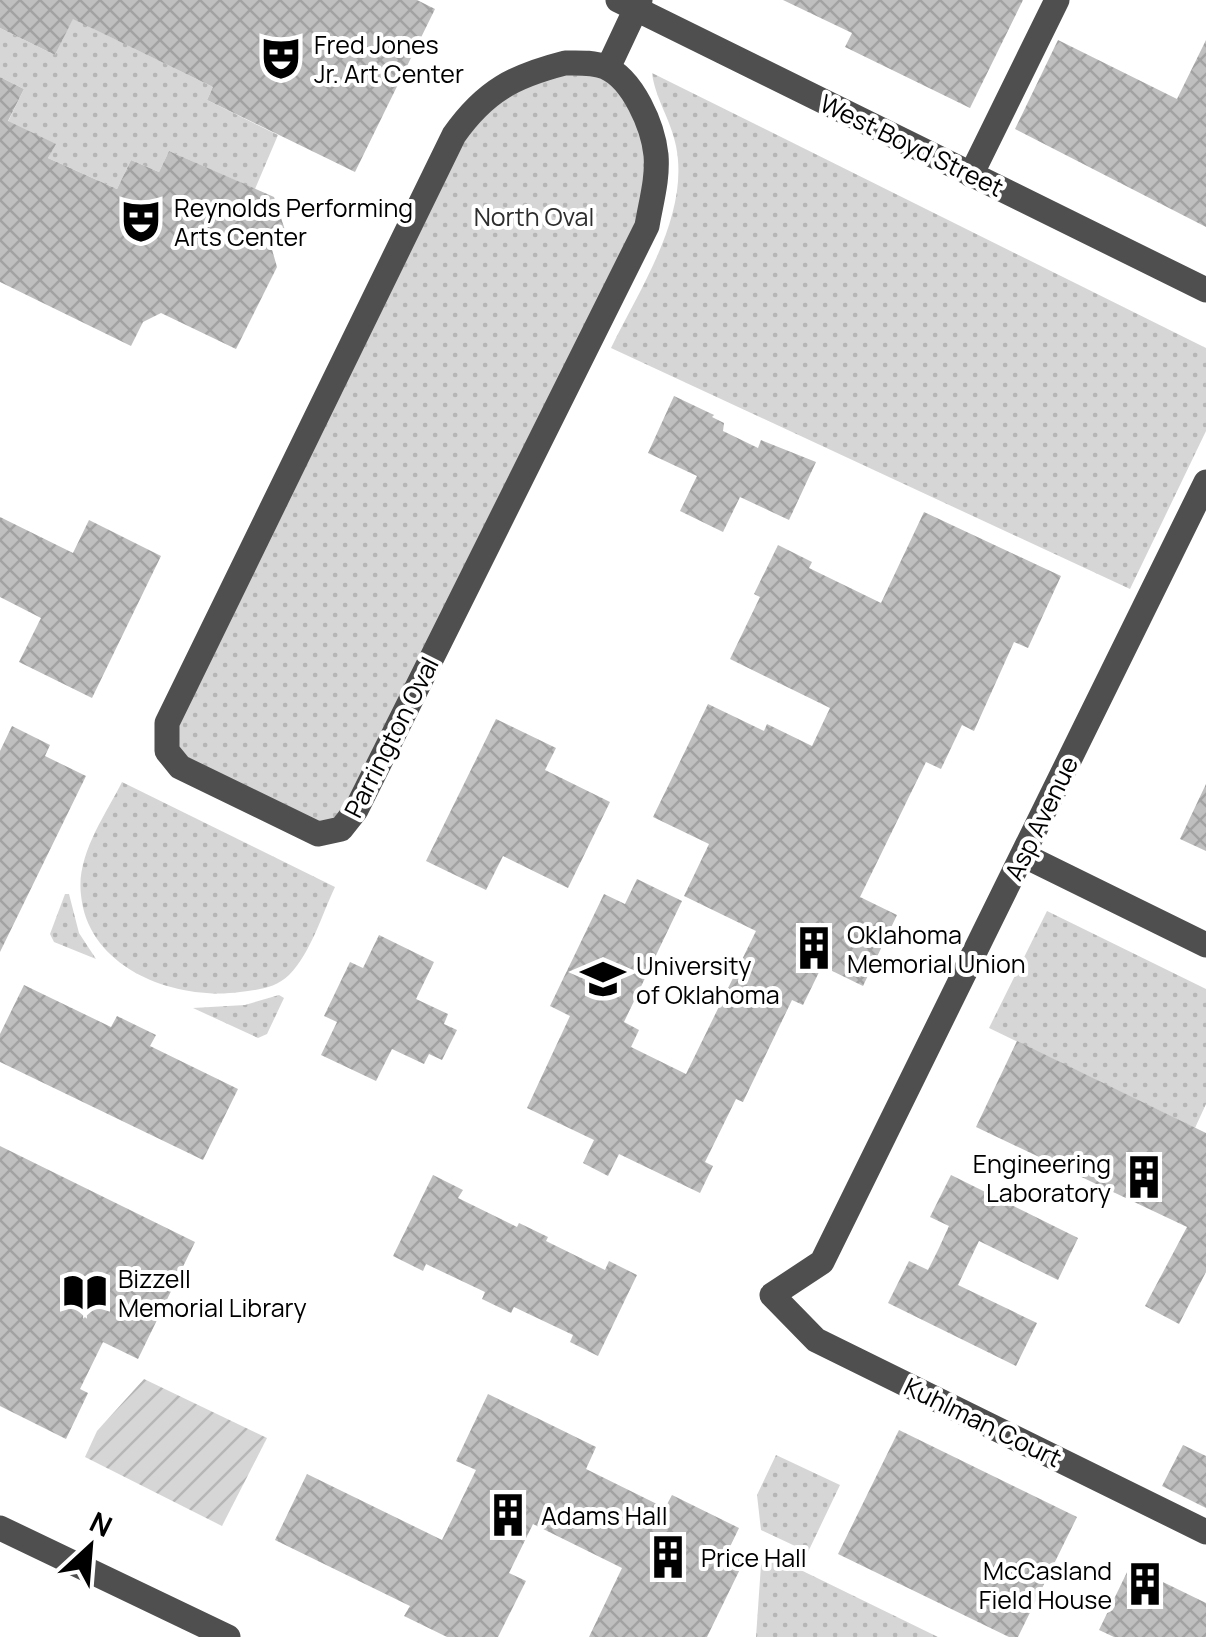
<svg xmlns="http://www.w3.org/2000/svg" width="1206" height="1637" viewBox="0 0 1206 1637" font-family="Manrope,sans-serif">
	<style>
		.grass { fill: url(#grass-dots) }
		.garden { fill: url(#garden-furrows) }
		.building { fill: url(#building-cross-hatch) }
		.lines { fill: none; stroke-linecap: round; stroke-linejoin: round }
		.minor { stroke: #4f4f4f; stroke-width: 25 }
		.labels { text-anchor: middle; dominant-baseline: central; stroke-width: 8; stroke-linejoin: round; paint-order: stroke }
		.poi-label { font-size: 25px; fill: #000; stroke: #fff; text-anchor: start }
		.street-label { font-size: 25px; fill: #000; stroke: #fff }
		.park-label { font-size: 25px; fill: #2d2d2d; stroke: #fff }
	</style>
	<defs>
		<pattern id="grass-dots" width="8" height="8" patternUnits="userSpaceOnUse" patternTransform="scale(2.5)"><rect width="8" height="8" fill="#d6d6d6"/><path d="M2 2h.1M6 6h.1" fill="none" stroke="#b6b6b6" stroke-width="1.8" stroke-linecap="round"/></pattern>
		<pattern id="garden-furrows" width="10" height="10" patternUnits="userSpaceOnUse" patternTransform="scale(2.5)"><rect width="10" height="10" fill="#d6d6d6"/><path d="M-1 1l2-2M0 10L10 0M9 11l2-2" fill="none" stroke="#b6b6b6"/></pattern>
		<pattern id="building-cross-hatch" width="8" height="8" patternUnits="userSpaceOnUse" patternTransform="scale(2.5)"><rect width="8" height="8" fill="#bfbfbf"/><path d="M0 0l8 8M0 8l8-8" fill="none" stroke="#a2a2a2"/></pattern>
	</defs>
	<rect width="100%" height="100%" fill="#fff"/>
	<path class="grass" d="M82 0 92 28 213 87 207 100 278 135 255 189 169 151 159 172 131 160 117 189 48 158 55 144 0 138 24 89 0 77V28L55 55Z
		M541 69 622 79 656 183 452 619 330 833 167 751 454 135Z
		M652 73 1206 348V431L1130 589 611 348C640 288 690 215 676 146 671 120 655 98 652 73Z
		M122 782 335 887C322 914 311 953 289 975 276 988 257 990 240 992 176 1001 88 969 81 895 76 855 105 816 122 782Z
		M65 894H69L79 933 96 959 54 942 50 934Z
		M1047 911 1206 989V1104L1195 1128 989 1028Z
		M279 995 284 998 267 1034 258 1038 193 1008 245 1005Z
		M776 1455 840 1485 808 1552 761 1530 757 1495Z
		M772 1556 938 1637H756L761 1565 764 1558Z"/>
	<path class="garden" d="M144 1379 267 1438 222 1526 85 1457 97 1431Z"/>
	<path class="building" d="M0 0H417L435 9 355 172 207 100 213 87 73 19 55 55 0 28Z
		M783 0H1023L970 108 845 47 852 33Z
		M1058 40 1177 99 1206 40V227L1015 129Z
		M0 77 24 89 8 121 56 144 48 158 117 189 131 160 159 172 169 151 274 197 289 242 271 246 277 267 236 349 161 313 143 322 131 346 0 282Z
		M674 396 714 415 712 417 724 423 723 431 758 448 761 440 816 462 789 520 740 497 723 532 680 511 697 476 648 453Z
		M924 512 1061 576 1028 648 1014 642 974 731 962 725 941 769 926 762 860 897 897 915 863 986 822 966 803 1005 792 1000 743 1102 736 1099 705 1162 713 1166 700 1193 619 1154 608 1176 583 1163 594 1140 527 1108 570 1016 550 1006 604 894 625 904 637 879 682 901 624 1022 639 1030 631 1047 686 1074 756 931 684 896 709 844 653 817 708 704 764 731 767 724 812 746 830 708 730 659 760 597 754 594 778 545 812 562 809 568 881 603Z
		M0 517 73 553 89 520 161 556 92 698 19 662 41 618 0 597Z
		M496 719 556 748 545 770 610 802 568 888 503 856 486 890 426 861Z
		M12 726 50 745 45 756 86 776 0 952V751Z
		M1206 784V851L1180 839Z
		M379 935 434 962 416 999 448 1014 444 1024 457 1030 442 1060 429 1054 424 1064 392 1049 376 1081 321 1055 337 1022 324 1016 350 962 363 968Z
		M24 985 111 1027 117 1016 156 1035 150 1046 238 1089 203 1160 0 1062V1034Z
		M1017 1041 1206 1133V1272L1179 1324 1145 1306 1187 1227 976 1127Z
		M0 1146 195 1242 138 1359 103 1342 80 1389 88 1393 66 1439 0 1406Z
		M433 1175 463 1190 458 1198 517 1227 519 1223 548 1237 546 1241 605 1270 609 1261 637 1275 598 1356 570 1342 573 1335 514 1307 511 1313 482 1299 485 1292 426 1264 423 1271 393 1256Z
		M951 1175 1078 1238 1058 1280 979 1241 958 1285 1037 1323 1016 1366 888 1303 909 1261 928 1270 939 1248 949 1226 930 1217Z
		M488 1394 596 1447 586 1469 665 1508 672 1495 739 1528 727 1553 744 1561 707 1637H589L622 1568 533 1524 509 1573 526 1581 498 1637H447L404 1616 410 1606 275 1540 307 1474 442 1540 476 1470 456 1461Z
		M899 1430 1077 1517 1018 1637H1009L838 1554Z
		M1183 1445 1206 1456V1508L1162 1486Z
		M1130 1566 1206 1603V1637H1114L1099 1630Z"/>
	<g class="lines">
		<path class="minor" d="M618 0 1206 290
			M565 63C578 63 593 62 605 67 633 79 653 126 656 155 658 179 651 202 647 226L356 810 341 829 318 834 180 767 167 751V723L454 135C485 91 514 76 565 63Z
			M608 68 640 0
			M971 175 1057 0
			M1206 482 822 1262 772 1295 816 1340 1206 1532
			M1023 855 1206 945
			M0 1528 228 1637"/>
	</g>
	<defs>
		<g id="theatre-bare" transform="scale(3.45)"><path d="M-5-5.5Q0-4 5-5.5V0Q5 5 0 6Q-5 5-5 0ZM-3.3-2.5H-1v1.5H-3.3ZM1-2.5H3.3v1.5H1ZM-2.8 1Q0 5.5 2.8 1Z" fill="#000" stroke="#fff" stroke-width="2.5" paint-order="stroke"/></g>
		<g id="building-bare" transform="scale(3.45)"><path d="M-4-6H4V6H1V3H-1V6H-4ZM-2.5-4.3h1.7v1.8h-1.7ZM.8-4.3h1.7v1.8H.8ZM-2.5-1h1.7V.8h-1.7ZM.8-1h1.7V.8H.8Z" fill="#000" stroke="#fff" stroke-width="2.5" paint-order="stroke"/></g>
		<g id="university-bare" transform="scale(3.45)"><path d="M0-5L7-2L0 1L-7-2ZM-4 1L0 2.5L4 1V4Q0 6-4 4Z" fill="#000" stroke="#fff" stroke-width="2.5" paint-order="stroke"/></g>
		<g id="library-bare" transform="scale(3.45)"><path d="M-6-4Q-3-5.5-.7-3.5V5Q-3 3-6 4ZM6-4Q3-5.5 .7-3.5V5Q3 3 6 4Z" fill="#000" stroke="#fff" stroke-width="2.5" paint-order="stroke"/></g>
	</defs>
	<g fill-rule="evenodd">
		<use href="#theatre-bare" x="281" y="58"/>
		<use href="#theatre-bare" x="141" y="221"/>
		<use href="#building-bare" x="814" y="948"/>
		<use href="#university-bare" x="603" y="979"/>
		<use href="#building-bare" x="1144" y="1177"/>
		<use href="#library-bare" x="85" y="1292"/>
		<use href="#building-bare" x="508" y="1515"/>
		<use href="#building-bare" x="668" y="1557"/>
		<use href="#building-bare" x="1145" y="1584"/>
	</g>
	<g class="labels">
		<g class="poi-label">
			<text x="314" y="44">Fred Jones<tspan x="314" dy="29">Jr. Art Center</tspan></text>
			<text x="174" y="207">Reynolds Performing<tspan x="174" dy="29">Arts Center</tspan></text>
			<text x="847" y="934">Oklahoma<tspan x="847" dy="29">Memorial Union</tspan></text>
			<text x="636" y="965">University<tspan x="636" dy="29">of Oklahoma</tspan></text>
			<text x="1111" y="1163" text-anchor="end">Engineering<tspan x="1111" dy="29">Laboratory</tspan></text>
			<text x="118" y="1278">Bizzell<tspan x="118" dy="29">Memorial Library</tspan></text>
			<text x="541" y="1515">Adams Hall</text>
			<text x="701" y="1557">Price Hall</text>
			<text x="1112" y="1570" text-anchor="end">McCasland<tspan x="1112" dy="29">Field House</tspan></text>
		</g>
		<g class="street-label">
			<text transform="translate(912 145) rotate(26)">West Boyd Street</text>
			<text transform="translate(391 737) rotate(-63)">Parrington Oval</text>
			<text transform="translate(1041 818) rotate(-64)">Asp Avenue</text>
			<text transform="translate(983 1422) rotate(26)">Kuhlman Court</text>
		</g>
		<g class="park-label">
			<text x="534" y="216">North Oval</text>
		</g>
	</g>
	<g transform="translate(90 1547) rotate(26)" stroke="#ffffff" stroke-width="8" paint-order="stroke">
	<path d="M0-8L18 38L0 25L-18 38Z" fill="#000000"/>
	<text y="-15" font-size="28" font-weight="bold" text-anchor="middle" fill="#000000">N</text>
	</g>
</svg>
